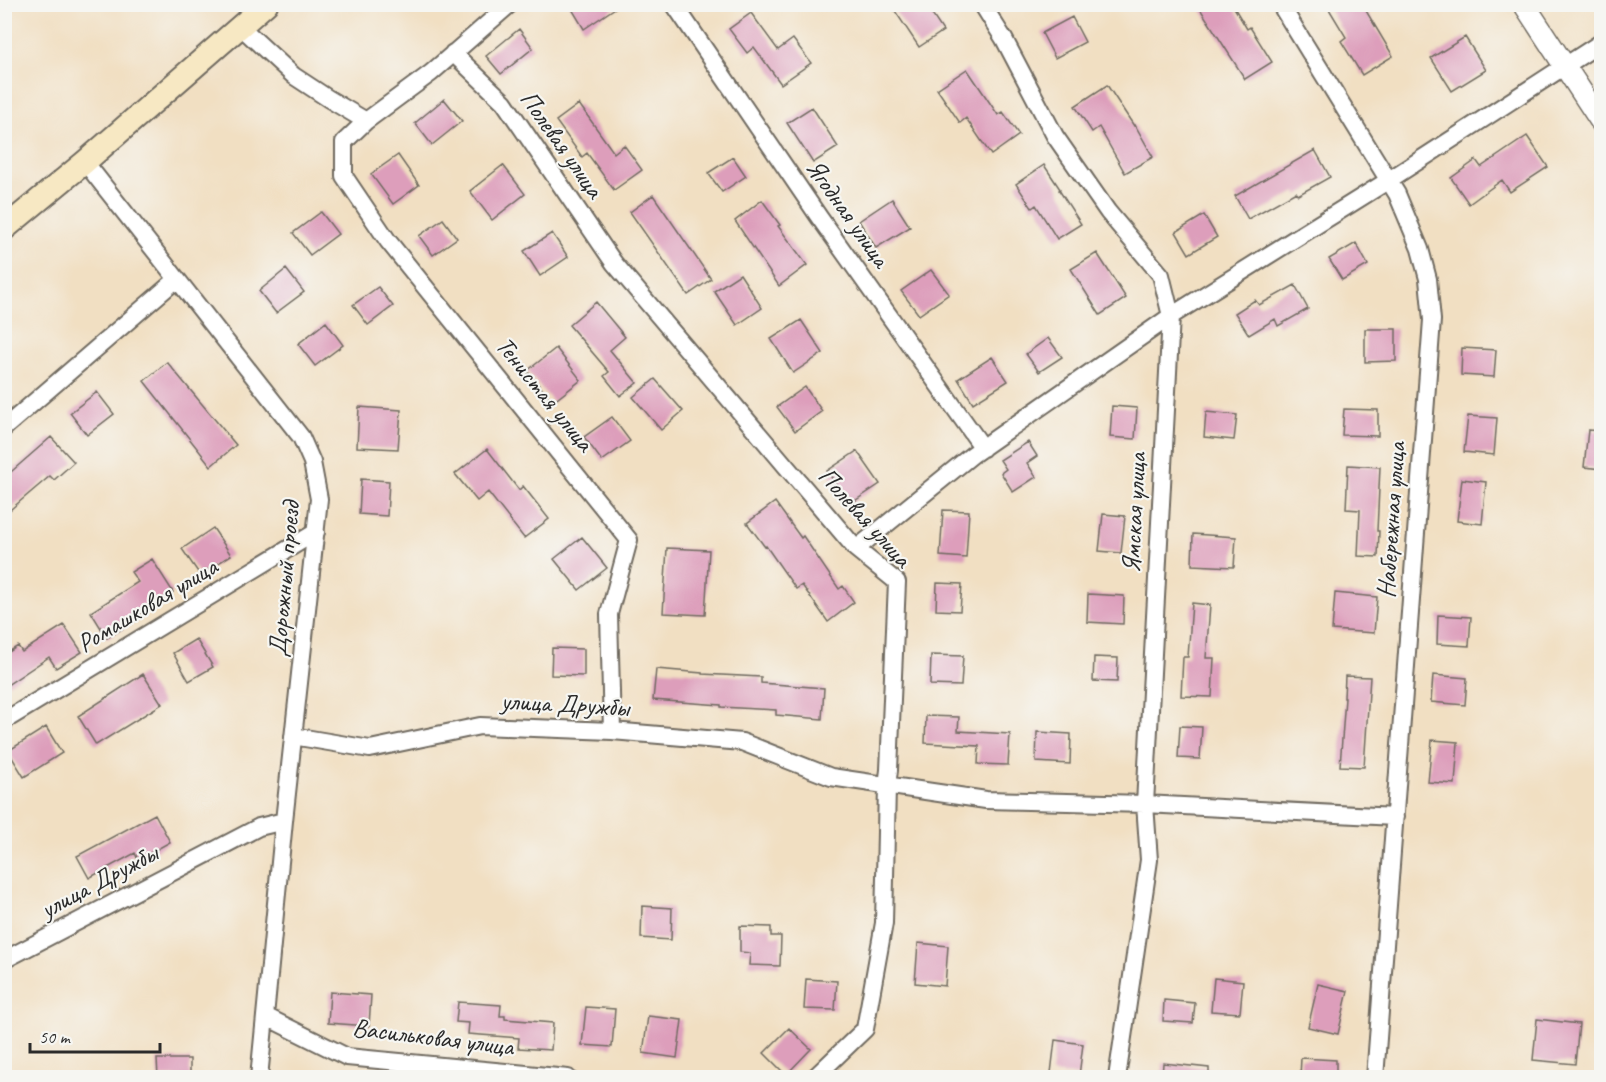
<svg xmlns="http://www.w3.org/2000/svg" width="1606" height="1082" viewBox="0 0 1606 1082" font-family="Caveat,sans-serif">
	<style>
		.building { fill: #dd9ebb }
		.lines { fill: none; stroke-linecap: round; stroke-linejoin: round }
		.minor-casing { stroke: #706a60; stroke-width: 20 }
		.tertiary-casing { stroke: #706a60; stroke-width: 24 }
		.secondary-casing { stroke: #706a60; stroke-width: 26 }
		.minor { stroke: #fff; stroke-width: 16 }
		.tertiary { stroke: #fff; stroke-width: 21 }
		.secondary { stroke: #f7e8c3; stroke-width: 22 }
		.labels { text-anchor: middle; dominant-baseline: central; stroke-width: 4.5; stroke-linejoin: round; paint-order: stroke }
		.street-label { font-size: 26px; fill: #2b2b2b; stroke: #f6f6f2 }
	</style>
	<rect width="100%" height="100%" fill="#f6f6f2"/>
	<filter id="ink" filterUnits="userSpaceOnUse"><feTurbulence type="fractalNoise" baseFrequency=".0167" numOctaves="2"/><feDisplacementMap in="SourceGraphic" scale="12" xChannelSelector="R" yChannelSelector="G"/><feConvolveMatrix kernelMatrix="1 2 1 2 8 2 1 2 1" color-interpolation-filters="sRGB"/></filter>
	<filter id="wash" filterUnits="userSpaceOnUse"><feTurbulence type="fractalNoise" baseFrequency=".008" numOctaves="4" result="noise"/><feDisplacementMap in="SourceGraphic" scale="24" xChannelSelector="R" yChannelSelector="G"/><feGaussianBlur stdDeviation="1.35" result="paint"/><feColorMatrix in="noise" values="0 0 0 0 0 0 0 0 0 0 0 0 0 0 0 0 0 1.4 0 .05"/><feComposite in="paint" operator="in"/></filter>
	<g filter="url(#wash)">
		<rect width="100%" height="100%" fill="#f1dfc2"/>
		<g id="blocks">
			<path class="building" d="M569 4H621L584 29Z
				M904 4H925L943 31 919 47 895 11Z
				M1197 4H1232L1247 29 1250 27 1272 62 1245 79Z
				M1326 4H1362L1393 56 1362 75 1341 41 1346 37Z
				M751 13 778 50 793 39 811 63 781 84 754 47 747 53 729 29Z
				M1072 17 1085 42 1055 58 1042 33Z
				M519 29 533 48 501 74 486 56Z
				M1465 37 1486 70 1452 91 1431 58Z
				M967 69 998 115 1003 112 1019 135 991 155 966 118 960 123 937 89Z
				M1107 85 1134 126 1135 125 1153 157 1125 173 1099 127 1092 132 1075 106Z
				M444 99 462 121 432 145 415 123Z
				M579 104 614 153 624 145 642 170 614 190 587 153 582 157 556 121Z
				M812 107 838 147 813 163 787 123Z
				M1527 136 1548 167 1510 192 1502 180 1469 204 1451 178 1476 160 1481 167Z
				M1315 150 1330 177 1298 195 1296 192 1248 219 1235 196Z
				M398 155 419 185 393 204 371 174Z
				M733 157 746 176 722 192 708 173Z
				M503 165 525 194 492 220 470 191Z
				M1044 165 1060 189 1059 190 1081 224 1057 239 1036 205 1032 208 1016 184Z
				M653 195 711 279 688 295 630 212Z
				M892 199 910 227 876 248 859 221Z
				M762 200 780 225 778 226 807 265 779 286 735 221Z
				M321 212 338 234 310 255 293 233Z
				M1204 215 1217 237 1189 254 1176 232Z
				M443 219 457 238 433 255 419 236Z
				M552 233 568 257 540 276 524 251Z
				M1356 243 1368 265 1342 280 1329 259Z
				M1097 253 1126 298 1100 315 1071 269Z
				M286 269 304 292 276 313 259 291Z
				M931 270 949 294 919 315 901 291Z
				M740 274 762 308 737 325 714 291Z
				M1295 285 1308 309 1278 326 1275 319 1249 335 1235 313 1255 300 1259 305Z
				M378 287 393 306 368 325 353 305Z
				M596 302 625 337 610 350 637 383 620 396 604 376 609 372 569 325Z
				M801 320 823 353 793 373 771 339Z
				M326 322 343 345 315 366 298 344Z
				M1365 329H1396V361L1365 362Z
				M1048 338 1062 357 1039 372 1026 354Z
				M556 348 581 380 553 402 527 371Z
				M1462 348 1496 350 1494 377 1461 375Z
				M992 357 1008 381 973 403 958 379Z
				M167 362 236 445 211 466 144 381Z
				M655 379 683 411 661 430 633 397Z
				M805 387 822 411 795 431 777 407Z
				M97 392 114 414 87 435 70 413Z
				M1112 406 1137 408 1135 439 1110 437Z
				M359 407 401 410 398 449 357 447Z
				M1344 409 1378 410V436L1342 435Z
				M1206 412 1237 415 1234 440 1204 437Z
				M1468 416 1497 418 1494 455 1464 452Z
				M612 417 630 441 602 461 584 437Z
				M1588 430 1602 431V469L1584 467Z
				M51 437 74 462 54 480 50 476 4 515V478Z
				M1028 442 1037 456 1027 463 1036 477 1013 492 1001 473 1006 469 1000 460Z
				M487 449 519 490 523 486 549 519 524 538 488 492 477 501 455 474Z
				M857 451 880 484 850 504 827 471Z
				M1348 465 1380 467 1377 531H1379L1378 557 1358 556 1360 510 1346 509Z
				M361 479 389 481 387 516 359 514Z
				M1462 479 1486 482 1482 524 1457 521Z
				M775 502 801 538 803 536 839 589 843 586 854 602 828 622 802 585 796 589 766 546 765 547 747 523Z
				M943 510 969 511 966 558 940 556Z
				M1103 514 1125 516 1121 553 1099 551Z
				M213 528 231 555 200 575 182 549Z
				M1193 534 1236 537 1234 567 1192 565Z
				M582 537 607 568 579 590 554 559Z
				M667 548 709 550 705 615 663 613Z
				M152 559 173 592 137 616 138 619 107 638 91 612 138 582 131 572Z
				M937 583 962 584 960 611 936 610Z
				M1335 593 1377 597 1374 633 1332 630Z
				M1088 594 1124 596 1123 624 1087 622Z
				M1192 603 1210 605 1206 658H1214L1212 697 1181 696 1183 657H1188Z
				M1438 615 1471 617 1469 646 1437 644Z
				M64 625 82 652 56 668 49 657 4 687V655L18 646 22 652Z
				M196 639 213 667 189 681 173 653Z
				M552 648 584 649V676L551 675Z
				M931 655 963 656 961 686 930 685Z
				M1094 657 1118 658 1117 682 1093 681Z
				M656 669 702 673V674L761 677V683L824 688 822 719 776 715V710L721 707V705L653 700Z
				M143 674 162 704 96 745 78 716Z
				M1433 675 1467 678 1465 705 1431 702Z
				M1345 676 1370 677 1364 767 1340 766 1345 698H1344Z
				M926 716 959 717 958 731 1010 734 1008 765 978 764 979 746 925 743Z
				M1180 726 1202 727 1200 759 1178 758Z
				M46 727 62 753 24 777 8 751Z
				M1037 732 1071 734 1070 764 1036 762Z
				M1432 740 1458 742 1455 784 1428 782Z
				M155 814 170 842 138 860 135 853 89 878 77 856Z
				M642 906 672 908 671 940 641 938Z
				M740 926 771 927V936H781L780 966 749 965 750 953 740 952Z
				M918 943 948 946 945 986 915 983Z
				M1214 978 1243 981 1240 1013 1211 1011Z
				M806 979 837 981 835 1010 804 1009Z
				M1318 984 1348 991 1338 1034 1308 1027Z
				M330 992 371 995 369 1026 328 1023Z
				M1164 1000 1195 1003 1193 1023 1163 1021Z
				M458 1002 501 1005 500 1016H505V1019L553 1023 551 1050 518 1048 519 1038 468 1034 469 1023 456 1022Z
				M586 1007 615 1009 612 1047 582 1045Z
				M648 1016 682 1020 677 1058 643 1053Z
				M1537 1019 1579 1024 1575 1064 1533 1060Z
				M789 1028 811 1049 786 1075 764 1053Z
				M1055 1040 1083 1044 1079 1076 1051 1073Z
				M1301 1058 1336 1060V1077H1300Z
				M157 1059H190V1077H158Z
				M1163 1063 1209 1068V1077H1162Z"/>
		</g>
	</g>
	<g filter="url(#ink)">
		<use href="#blocks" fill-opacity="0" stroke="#706a60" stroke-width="1.5"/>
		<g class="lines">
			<g class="minor-casing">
				<path id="minor" d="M674 4 819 217 983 448
					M982 4 1004 39 1055 136 1108 212 1161 275 1171 316 1145 804 1149 860 1117 1078
					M1280 4 1397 194 1420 249 1428 279 1432 320 1375 1078
					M241 27 294 76 329 99 366 121 431 73 510 4
					M453 53 504 102 614 263 856 549 897 582 889 770 887 786 884 923 865 1029 814 1078
					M366 121 344 142V176L388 241 629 540 609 614 612 731
					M85 162 301 437 312 462 319 499 284 821 259 1078
					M4 428 177 279
					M856 549 972 455 1171 316 1389 180 1602 42
					M4 721 316 532
					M293 736 370 749 480 726 612 731 742 742 831 777 986 800 1145 804 1395 817
					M4 960 259 827 284 821
					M265 1016 347 1057 568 1078"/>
			</g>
			<g class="tertiary-casing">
				<path id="tertiary" d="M1524 4 1602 123"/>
			</g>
			<g class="secondary-casing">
				<path id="secondary" d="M4 229 85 162 266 4"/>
			</g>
			<use href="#minor" class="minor"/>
			<use href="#tertiary" class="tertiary"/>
			<use href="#secondary" class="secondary"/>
		</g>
	</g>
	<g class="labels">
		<g class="street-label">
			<text transform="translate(562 144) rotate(55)">Полевая улица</text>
			<text transform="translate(848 213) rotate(55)">Ягодная улица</text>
			<text transform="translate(545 394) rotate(51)">Тенистая улица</text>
			<text transform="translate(1134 513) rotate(-87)">Ямская улица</text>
			<text transform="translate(865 517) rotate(48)">Полевая улица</text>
			<text transform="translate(1391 520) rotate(-86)">Набережная улица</text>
			<text transform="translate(284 579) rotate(-85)">Дорожный проезд</text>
			<text transform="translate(147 605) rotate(-31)">Ромашковая улица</text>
			<text transform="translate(565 704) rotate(3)">улица Дружбы</text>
			<text transform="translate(99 881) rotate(-28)">улица Дружбы</text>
			<text transform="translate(433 1037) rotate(7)">Васильковая улица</text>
		</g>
	</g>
	<rect width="1606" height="1082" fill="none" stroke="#f6f6f2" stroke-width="24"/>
	<path d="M30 1043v9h130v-9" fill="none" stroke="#2b2b2b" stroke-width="3"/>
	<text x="39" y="1043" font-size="18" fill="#2b2b2b" stroke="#f6f6f2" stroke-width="4.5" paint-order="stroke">50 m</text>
</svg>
